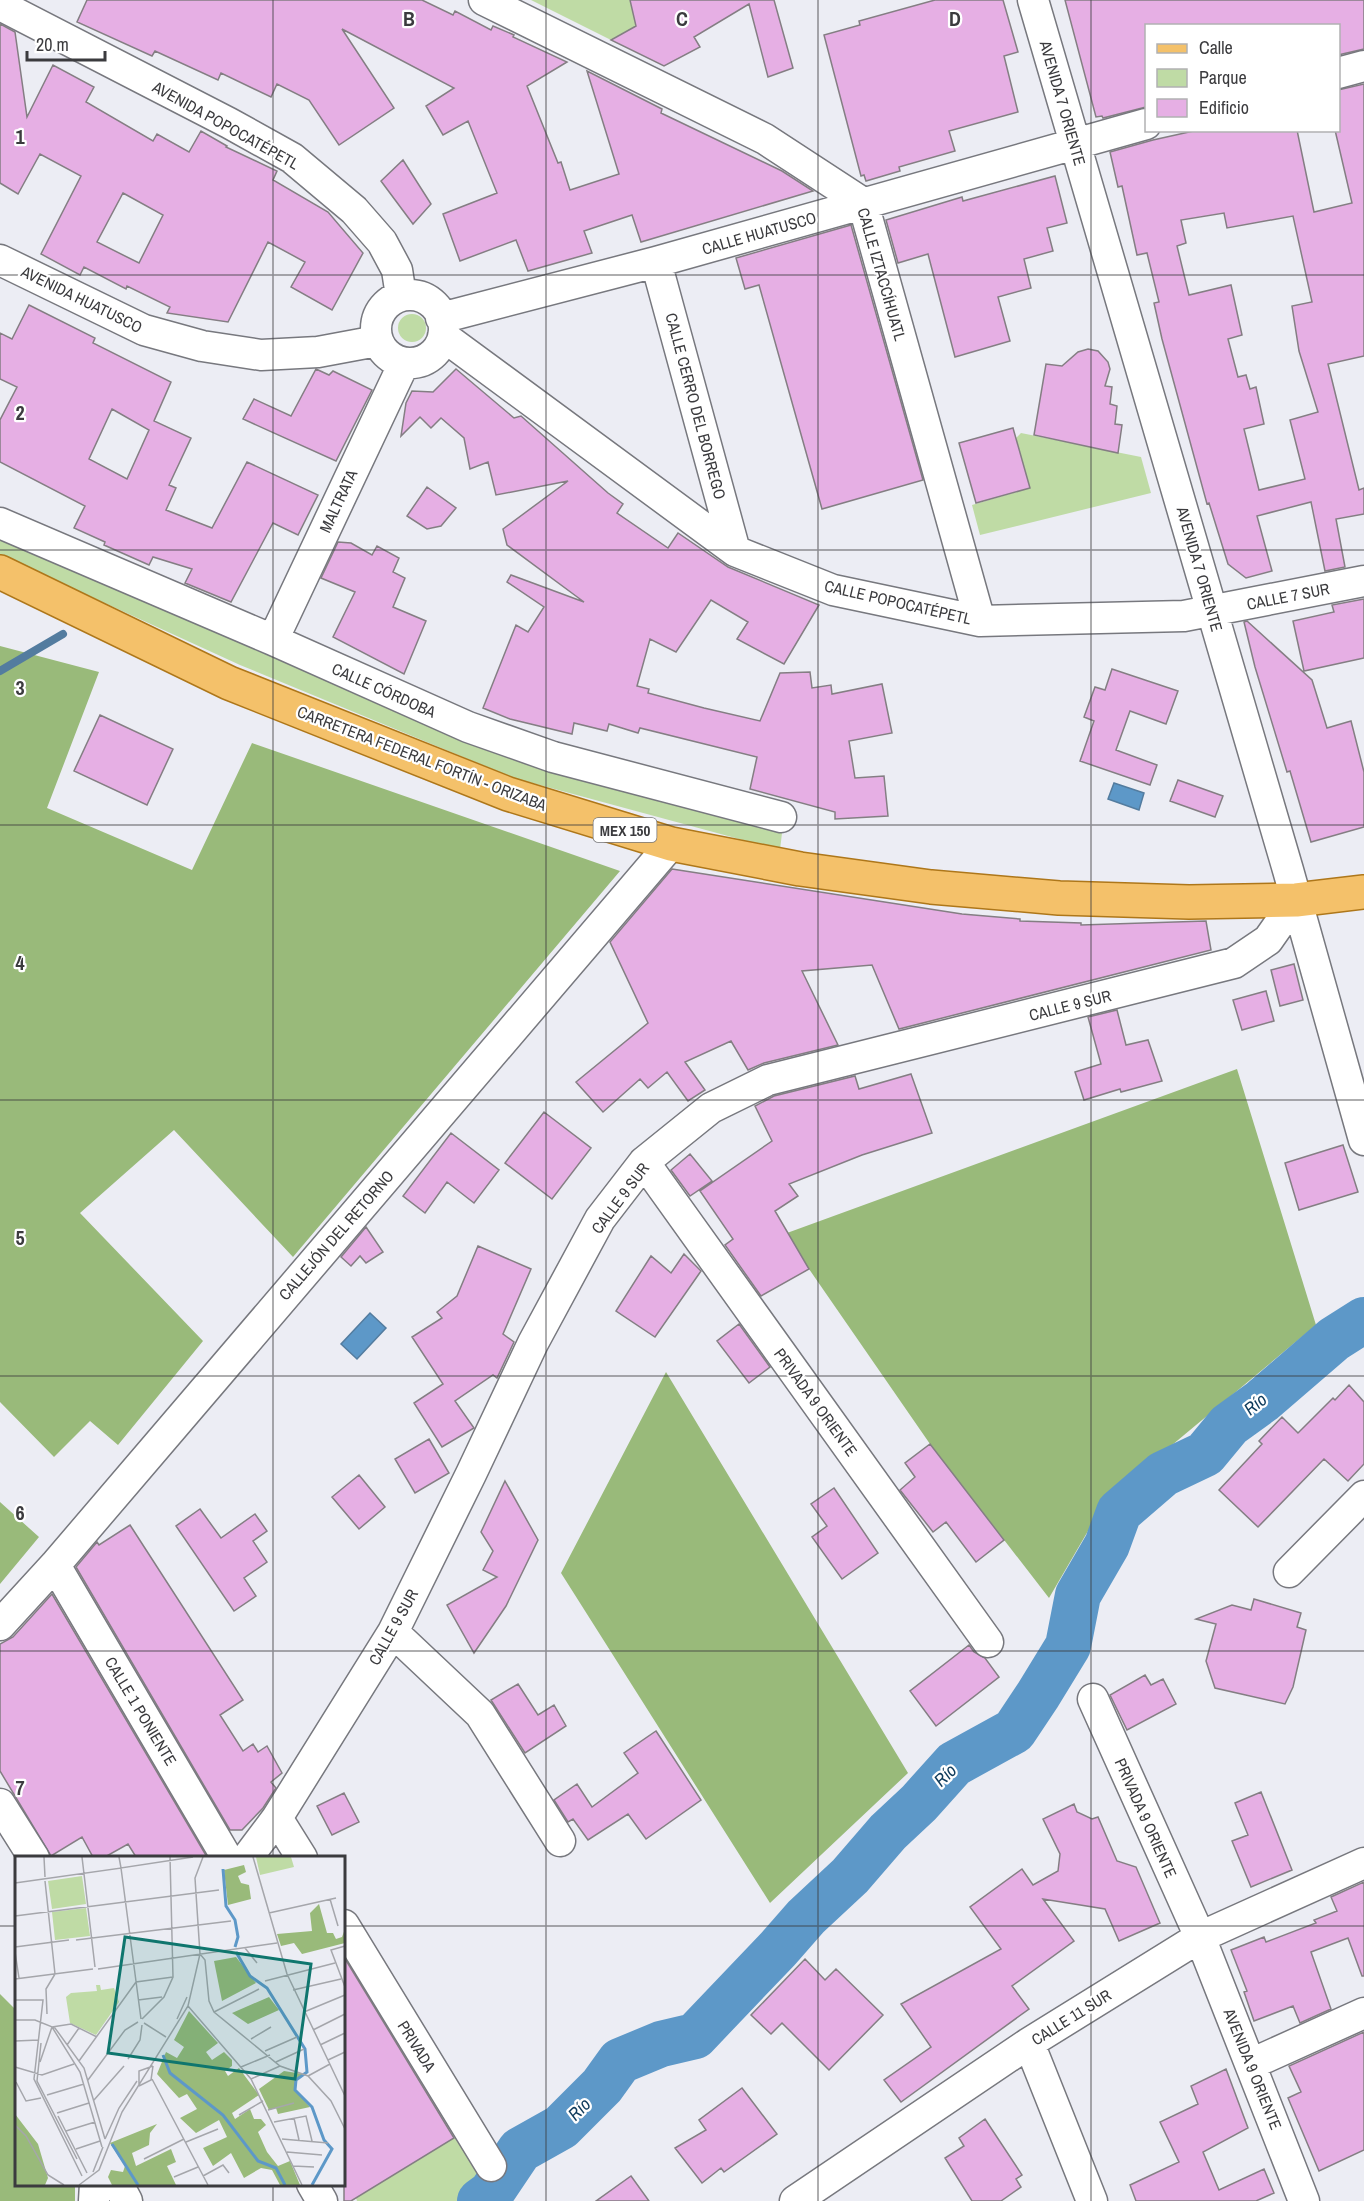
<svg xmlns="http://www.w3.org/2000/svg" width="1364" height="2201" viewBox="0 0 1364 2201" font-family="'Archivo Narrow',sans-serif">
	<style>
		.green { fill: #bfdba5 }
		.forest { fill: #99ba7a }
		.water { fill: #5d98c8; stroke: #537c9f; stroke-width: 1.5 }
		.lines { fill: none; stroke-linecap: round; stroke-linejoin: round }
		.stream { stroke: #537c9f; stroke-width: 8 }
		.river { stroke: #5d98c8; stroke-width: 46 }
		.building { fill: #e6afe4; stroke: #847e83; stroke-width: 1.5; fill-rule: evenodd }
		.street-casing { stroke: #77787e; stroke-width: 33 }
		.primary-casing { stroke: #ae771a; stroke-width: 36 }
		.street { stroke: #fff; stroke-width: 30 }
		.primary { stroke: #f4c16a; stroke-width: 33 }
		.grid { fill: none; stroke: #3b3b3e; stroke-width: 1.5; stroke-opacity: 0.55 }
		.labels { text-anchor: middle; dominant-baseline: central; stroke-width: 4.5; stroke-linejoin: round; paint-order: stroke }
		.shield { fill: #fff; stroke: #767678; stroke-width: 1.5 }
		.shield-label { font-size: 15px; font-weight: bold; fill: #3b3b3e }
		.street-label { font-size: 16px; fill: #3b3b3e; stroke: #fff }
		.water-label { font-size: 18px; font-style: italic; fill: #0d3a5b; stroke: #fff }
		.inset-river { fill: none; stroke: #5d98c8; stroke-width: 3 }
		.inset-road { fill: none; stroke: #a5a6ab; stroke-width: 1.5 }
		.view { fill: #0f766e; fill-opacity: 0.15; stroke: #0f766e; stroke-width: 3 }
		.inset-edge { fill: none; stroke: #3b3b3e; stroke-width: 3 }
		.grid-label { font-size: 20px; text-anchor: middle; font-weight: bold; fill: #3b3b3e; stroke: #fff; stroke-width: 4.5; stroke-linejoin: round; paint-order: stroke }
	</style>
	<rect width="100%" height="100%" fill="#ecedf4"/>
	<path class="green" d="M531 0H630L636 26 611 40Z
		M398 328a14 14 0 1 1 28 0a14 14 0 1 1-28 0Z
		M1021 433 1141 457 1151 493 980 535 972 505 1030 488 1016 438Z
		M0 539 520 755 782 833 780 850 514 778 240 665 0 555Z
		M457 2136 491 2190 474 2201H357L356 2198Z"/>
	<path class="forest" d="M0 646 99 672 47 808 192 870 252 743 620 871 293 1257 174 1130 80 1213 203 1341 118 1445 90 1421 54 1457 0 1402Z
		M1237 1069 1316 1325 1106 1500 1049 1598 930 1444 809 1269 787 1233Z
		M666 1372 908 1773 770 1903 561 1573Z
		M0 1502 39 1537 0 1584Z
		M0 1994 16 2010V2184L75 2185V2201H0Z"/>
	<path class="water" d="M1114 783 1144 793 1139 810 1108 799Z
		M370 1313 386 1328 357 1359 341 1344Z"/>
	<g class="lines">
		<path class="stream" d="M0 671 63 634"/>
		<path class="river" d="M480 2201 491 2193 520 2150 561 2127 602 2086 620 2061 661 2044 695 2036 778 1949 806 1917 850 1876 888 1832 919 1803 954 1764 1014 1731 1038 1695 1068 1646 1078 1595 1107 1545 1119 1512 1163 1474 1205 1454 1229 1425 1262 1401 1334 1339 1364 1320"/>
	</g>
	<path class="building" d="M87 0H422L453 15 455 11 491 30 493 26 514 35 513 37 567 62 527 86 558 163 561 162 570 190 619 174 587 71 662 109 661 113 782 171 813 191 641 242 632 215 584 231 592 253 528 271 516 240 460 261 443 214 497 193 468 121 443 135 426 106 454 88 342 29 394 108 339 145 309 100 277 84 271 97 221 73 218 80 155 51 152 56 77 22Z
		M630 0H774L793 68 768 77 749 4 694 37 700 47 664 66 611 40 636 26Z
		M935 0H1003L1018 52 1004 56 1018 112 949 131 955 151 899 167 900 171 866 181 864 175 861 176 824 35 860 25 859 21Z
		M1065 0H1364V49L1338 55V26H1146V107L1103 118 1102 116 1096 117Z
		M0 24 15 32 27 117 53 65 94 87 86 102 153 141 157 134 189 152 201 131 227 146 226 147 277 171 273 180 328 212 363 253 332 310 291 287 305 262 268 242 228 322 167 313 170 307 127 286 126 289 84 267 80 275 41 254 81 176 40 154 18 194 0 183ZM123 193 163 215 139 263 97 242Z
		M1364 84V356L1328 364 1359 490 1364 488V514L1336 519 1345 567 1325 571 1311 502 1257 516 1272 571 1246 578 1228 564 1209 503 1207 504 1162 339 1154 303 1159 302 1147 253 1137 255 1122 186 1118 187 1110 152 1153 140 1198 130H1297L1314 212 1352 203 1335 130H1338V90ZM1224 213 1227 228 1293 216 1312 302 1292 306 1299 351 1318 412 1290 420 1305 479 1259 490 1244 429 1264 424 1256 387 1250 389 1246 375 1238 377 1228 339 1242 335 1231 285 1189 295 1177 246 1186 243 1181 220Z
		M403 160 431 204 413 224 381 181Z
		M1055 176 1067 223 1047 228 1053 251 1024 259 1031 288 998 297 1010 341 955 357 928 254 898 263 886 220 962 197 963 201Z
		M851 225 923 480 822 509 759 285 745 289 736 258Z
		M29 305 95 338 93 343 171 382 154 421 191 438 169 485 176 488 166 510 212 528 247 462 318 495 298 535 273 523 231 602 185 583 192 569 153 557 149 565 104 545 105 542 74 528 85 506 0 462V420L17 387 0 379V333L12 339ZM112 409 149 430 127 479 89 459Z
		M1088 349 1098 351 1108 362 1110 369 1105 386 1112 387 1110 404 1117 406 1115 424 1122 425 1118 453 1034 435 1046 364 1062 366 1078 352Z
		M316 369 329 375 333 371 372 390 336 461 243 419 254 399 291 416Z
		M456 369 514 418 521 416 608 493 623 504 617 513 668 548 678 533 728 567 819 605 784 664 737 639 748 622 711 600 676 652 650 639 637 686 649 689 648 693 704 708 760 721 780 673 810 672 812 688 831 685 832 694 882 684 892 733 849 741 855 778 884 776 888 816 835 819V812L750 789 757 757 640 728 638 733 609 724 607 731 574 723 572 734 510 719 483 708 516 625 528 632 544 607 507 582 511 575 584 602 507 545 503 529 568 481 496 495 488 462 470 469 464 438 441 418 431 428 420 417 401 436 406 403 412 391 433 392Z
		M1013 428 1030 488 976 503 959 443Z
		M427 487 456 508 441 526 427 529 407 516Z
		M338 542 351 543 372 555 377 546 399 558 393 572 405 578 393 607 426 621 404 674 333 637 355 592 321 578Z
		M1364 599V658L1304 671 1293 621 1334 612 1332 605Z
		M1247 621 1312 680 1327 728 1351 721 1364 772V827L1311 842 1290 771 1287 772 1255 667 1244 622Z
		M1112 669 1178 691 1166 724 1130 711 1116 750 1157 765 1150 785 1080 761 1094 721 1084 717 1095 687 1105 690Z
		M100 715 173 749 147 805 74 771Z
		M1178 780 1223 796 1215 817 1170 801Z
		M672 869 962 914 1020 919V921L1081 923V925L1206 921 1211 950 899 1029 872 965 802 971 838 1045 764 1063 748 1070 731 1041 685 1062 705 1090 688 1101 667 1072 648 1088 640 1079 603 1112 576 1082 648 1023 610 942Z
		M1294 964 1303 1000 1280 1006 1271 970Z
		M1266 991 1274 1021 1242 1030 1233 1000Z
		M1117 1010 1126 1045 1148 1040 1162 1081 1121 1092 1120 1089 1084 1100 1075 1072 1101 1064 1088 1017Z
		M911 1074 932 1133 862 1155 789 1184 798 1196 775 1211 809 1269 761 1296 725 1245 733 1239 700 1191 772 1141 755 1106 774 1096 855 1076 859 1089Z
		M544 1112 591 1148 552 1199 505 1163Z
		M451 1133 499 1170 474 1203 447 1182 425 1213 403 1196Z
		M1343 1145 1358 1192 1299 1210 1285 1163Z
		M690 1154 712 1181 690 1196 671 1170Z
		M366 1227 383 1252 366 1263 360 1256 351 1266 341 1257Z
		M478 1246 531 1269 503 1334 514 1342 497 1378 493 1375 455 1401 474 1428 442 1447 414 1403 443 1384 412 1337 442 1318 437 1312 457 1296Z
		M684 1254 701 1271 655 1337 616 1311 651 1256 671 1273Z
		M739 1324 770 1367 749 1383 717 1341Z
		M1349 1385 1364 1402V1464L1348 1481 1324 1459 1258 1527 1219 1490 1262 1444 1259 1441 1282 1417 1298 1433 1333 1398 1335 1400Z
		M429 1439 449 1473 415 1493 395 1459Z
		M930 1444 1004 1540 976 1562 946 1522 933 1532 900 1490 915 1477 905 1463Z
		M359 1475 385 1507 359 1529 332 1497Z
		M505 1481 538 1540 506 1606 474 1653 447 1605 497 1577 483 1570 493 1551 481 1532Z
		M834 1488 878 1553 842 1579 812 1537 827 1526 811 1504Z
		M200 1509 221 1538 255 1514 267 1531 253 1541 267 1562 244 1578 256 1596 234 1611 176 1526Z
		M130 1525 243 1700 220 1715 243 1751 253 1744 258 1752 267 1746 282 1773 271 1782 276 1788 263 1808 242 1830H230L76 1567 97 1542 99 1545Z
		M52 1594 207 1857H136L128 1844 105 1857H93L82 1837 51 1856 0 1771V1644L13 1637Z
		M1254 1599 1301 1613 1297 1627 1306 1630 1293 1687 1285 1704 1215 1688 1206 1661 1216 1624 1196 1619 1232 1605 1251 1610Z
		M969 1645 974 1652 985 1658 999 1677 936 1726 910 1691Z
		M1145 1675 1151 1685 1163 1679 1176 1704 1127 1730 1110 1695Z
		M518 1684 538 1715 554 1705 566 1726 525 1753 491 1700Z
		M656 1731 701 1800 646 1839 628 1814 588 1840 573 1819 568 1822 554 1800 577 1784 592 1807 638 1773 624 1753Z
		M1261 1792 1292 1870 1251 1887 1232 1841 1248 1835 1235 1803Z
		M344 1793 359 1822 332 1835 317 1806Z
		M1074 1804 1077 1812 1092 1819 1098 1817 1117 1861 1136 1867 1160 1923 1119 1941 1105 1909 1043 1899 1074 1941 1012 1986 1029 2009 901 2102 884 2080 931 2047 901 2004 1001 1949 970 1907 1022 1869 1033 1885 1058 1871 1060 1854 1043 1819Z
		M1364 1882V1976H1362L1348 1938 1311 1952 1331 2009 1300 2023 1293 2006 1254 2021 1244 1992 1247 1991 1231 1950 1264 1937 1266 1942 1316 1923 1314 1920 1337 1911 1331 1897Z
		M344 1957 454 2138 351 2201H344Z
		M805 1959 825 1980 836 1969 883 2015 829 2070 782 2023 771 2034 751 2015Z
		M1364 2032V2150L1319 2171 1288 2098 1301 2092 1289 2066Z
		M1226 2069 1248 2128 1203 2152 1219 2190 1264 2169 1274 2193 1256 2201H1136L1130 2185 1179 2162 1160 2122 1198 2104 1191 2086Z
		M742 2088 777 2134 724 2172 721 2168 702 2183 675 2148 706 2130 699 2120Z
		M985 2119 1022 2175 1016 2179 1021 2187 1001 2201H972L945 2158 964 2146 959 2138Z
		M631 2176 649 2201H596Z"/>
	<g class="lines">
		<g class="street-casing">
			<path id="street" d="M484 0 765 139 863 203 980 621
				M1033 0 1288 870 1364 1140
				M0 5 229 123 292 158 354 210 382 242 397 270 401 296
				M1338 73 1364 66
				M0 260 144 330 202 346 261 355 318 352 377 341
				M656 262 735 551
				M376 329a34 34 0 1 1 68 0a34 34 0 1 1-68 0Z
				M441 318 656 262 1146 124
				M443 336 735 551 833 590 980 621 1184 616 1364 581
				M0 523 273 640 468 727 553 757 781 817
				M273 640 404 363
				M644 1162 988 1642
				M55 1565 227 1858
				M1289 1572 1364 1496
				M0 1625 55 1565 671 844
				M393 1632 480 1714 560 1841
				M1093 1699 1200 1937 1304 2201
				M0 1804 34 1858
				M277 1818 302 1858
				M247 1858 277 1818 393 1632 471 1474 533 1343 600 1219 644 1162 711 1108 768 1080 1234 963 1268 940 1296 900
				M344 1925 491 2166
				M1029 2043 1092 2201
				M1251 2064 1364 2013
				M118 2184 127 2201
				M312 2184 322 2201
				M94 2201 95 2184
				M795 2201 1029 2043 1200 1937 1364 1863"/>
		</g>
		<g class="primary-casing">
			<path id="primary" d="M0 572 229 683 508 794 671 844 800 869 931 887 1059 898 1189 902 1296 900 1364 892"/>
		</g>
		<use href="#street" class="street"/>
		<use href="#primary" class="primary"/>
	</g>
	<path class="grid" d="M273 0V1858M546 0V2201M818 0V2201M1091 0V2201M0 275H1364M0 550H1364M0 825H1364M0 1100H1364M0 1376H1364M0 1651H1364M0 1926H16M344 1926H1364M273 2184V2201"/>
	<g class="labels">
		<rect class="shield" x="593.5" y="818" width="63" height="24" rx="4.5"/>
		<g class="shield-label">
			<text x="625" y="830">MEX 150</text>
		</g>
		<g class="street-label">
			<text transform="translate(1063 103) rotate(74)">AVENIDA 7 ORIENTE</text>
			<text transform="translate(226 125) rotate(29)">AVENIDA POPOCATÉPETL</text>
			<text transform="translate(759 233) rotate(-16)">CALLE HUATUSCO</text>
			<text transform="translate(882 274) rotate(74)">CALLE IZTACCÍHUATL</text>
			<text transform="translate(82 299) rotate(26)">AVENIDA HUATUSCO</text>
			<text transform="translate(696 406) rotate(75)">CALLE CERRO DEL BORREGO</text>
			<text transform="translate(338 501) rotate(-65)">MALTRATA</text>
			<text transform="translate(1200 569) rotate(74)">AVENIDA 7 ORIENTE</text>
			<text transform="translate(1288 596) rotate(-11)">CALLE 7 SUR</text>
			<text transform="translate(898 602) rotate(13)">CALLE POPOCATÉPETL</text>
			<text transform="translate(384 690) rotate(24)">CALLE CÓRDOBA</text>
			<text transform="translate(422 758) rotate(21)">CARRETERA FEDERAL FORTÍN - ORIZABA</text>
			<text transform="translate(1070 1005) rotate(-14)">CALLE 9 SUR</text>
			<text transform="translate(620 1198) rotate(-53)">CALLE 9 SUR</text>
			<text transform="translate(336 1235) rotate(-49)">CALLEJÓN DEL RETORNO</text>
			<text transform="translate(816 1402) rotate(54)">PRIVADA 9 ORIENTE</text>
			<text transform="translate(393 1627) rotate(-61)">CALLE 9 SUR</text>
			<text transform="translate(141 1711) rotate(59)">CALLE 1 PONIENTE</text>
			<text transform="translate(1146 1818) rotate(66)">PRIVADA 9 ORIENTE</text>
			<text transform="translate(1071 2017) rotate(-32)">CALLE 11 SUR</text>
			<text transform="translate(417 2046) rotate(58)">PRIVADA</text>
			<text transform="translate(1253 2069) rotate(68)">AVENIDA 9 ORIENTE</text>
		</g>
		<g class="water-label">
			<text transform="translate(1255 1404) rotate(-39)">Río</text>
			<text transform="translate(945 1775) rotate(-44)">Río</text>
			<text transform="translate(579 2109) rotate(-45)">Río</text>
		</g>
	</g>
	<g transform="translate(15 1856)">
		<rect width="330" height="330" fill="#ecedf4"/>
		<path d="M241 1H276L279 11 245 19ZM67 20 71 48 37 53 33 25ZM71 52 75 80 40 84 37 56ZM81 129H85L86 134 99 132 104 146 81 179 55 167 51 141 56 137 82 135Z" fill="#bfdba5"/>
		<path d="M229 9 231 16 223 20 226 27 234 29 236 43 213 49 209 14ZM304 48 312 77H318L321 83 327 81 330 73V87L287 98 279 87 266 90 262 78 297 75 295 57ZM221 101 241 127 207 145 199 105ZM254 141 264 154 233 168 217 157ZM174 155 203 187 191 196 197 204 209 196 217 204V210L210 215 213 220 224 212 244 239 217 257 220 263 235 253 239 263H246L251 269 243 276 252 296 263 310 275 305 285 329H265L257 314 246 312 229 322 216 297 198 310 188 292 212 281 204 264 181 277 165 262 182 253 172 238 164 242 142 218 151 196 162 202 169 191 159 184ZM269 215 288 218 281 224 280 234 295 251 263 258 261 252 254 254 244 233ZM0 258 23 288 33 322 30 329H0ZM142 268 135 277 134 289 117 297 121 310 156 293 161 306 152 310 161 329H97L93 321 96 314 108 316 110 310 95 287Z" fill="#99ba7a"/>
		<path class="inset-river" d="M208 13 211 50 220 64 223 81 220 91M221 96 235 120 252 132 290 193 292 216 281 224 280 234 297 251 309 284 317 293 297 329M148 199 155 217 208 259 243 305 261 312 270 329M97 288 123 329"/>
		<path class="inset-road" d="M29 1 30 21M67 1 80 111M104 1 106 12 178 1M238 1 272 118 330 240M30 25 40 118M0 27 106 12 126 163M315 43 323 70M254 57 321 42M0 60 204 34M61 84 216 65M330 90 316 94 330 131M0 91 54 84M230 92 242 107M0 96 4 122M185 98 190 104 194 145 199 156 265 210 293 220 316 245 330 273M83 113 262 87M0 123 78 113M250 125 320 107M278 134 326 123M0 144H28L19 223 67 320M123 144 147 141M173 150 236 223 287 329M199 156 244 133M289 156 330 139M32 158 31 133 40 118M127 163 149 141 158 121 155 1M162 163 172 141M0 164H20L40 172 69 212 90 283M129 167 151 181M37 171 65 216 87 291M37 171 56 168 82 181M298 174 330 158M236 183 256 171M0 185 24 184M26 187 22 225 62 303M52 189 64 172M305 189 330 177M250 195 282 181M113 203 125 184 127 169M313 204 330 196M64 205 121 126 158 121M25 206 37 171M261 206 289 193M0 211 27 219 59 208M226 211 255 199M293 220 315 208M137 223 193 329M236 223 265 210M73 224 110 174 123 166M1 226 11 245 26 242M124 230V215L138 210M124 230 136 224 138 210M32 239 69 228M79 244 109 210M253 254 279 247M42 257 74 247M224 259 248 245M43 260 72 317M279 262 284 284M259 266 291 260 297 285M0 269 11 280 33 319 49 329M51 275 80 266M90 283 104 252 122 225M267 283 313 287M171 286 203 273M61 293 85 285M272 296 307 299M129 303 169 283M278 310 299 311M78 316 88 291M188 320 208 309 214 317M159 321 183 311M64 329 84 314 107 256 173 150 185 98 180 22 188 1"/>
		<path class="view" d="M110 81 296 108 280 223 93 197Z"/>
		<rect width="330" height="330" class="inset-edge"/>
	</g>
	<g class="grid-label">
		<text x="409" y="26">B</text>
		<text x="682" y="26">C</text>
		<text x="955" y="26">D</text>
		<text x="20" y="144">1</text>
		<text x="20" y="420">2</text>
		<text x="20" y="695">3</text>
		<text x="20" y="970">4</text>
		<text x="20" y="1245">5</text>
		<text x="20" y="1520">6</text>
		<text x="20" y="1795">7</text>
	</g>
	<rect x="1145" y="24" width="195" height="108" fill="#ffffff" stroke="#b1b1b2" stroke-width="1.5"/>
	<rect x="1157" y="44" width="30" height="9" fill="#f4c16a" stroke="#b1b1b2" stroke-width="1.5"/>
	<text x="1199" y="54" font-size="18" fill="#3b3b3e">Calle</text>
	<rect x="1157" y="69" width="30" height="18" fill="#bfdba5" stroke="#b1b1b2" stroke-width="1.5"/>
	<text x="1199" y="84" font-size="18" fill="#3b3b3e">Parque</text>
	<rect x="1157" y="99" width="30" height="18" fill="#e6afe4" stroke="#b1b1b2" stroke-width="1.5"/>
	<text x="1199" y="114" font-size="18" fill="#3b3b3e">Edificio</text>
	<path d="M27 51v9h78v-9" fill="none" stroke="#3b3b3e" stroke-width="3"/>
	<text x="36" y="51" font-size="18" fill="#3b3b3e" stroke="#ffffff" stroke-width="4.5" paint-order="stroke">20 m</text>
</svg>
